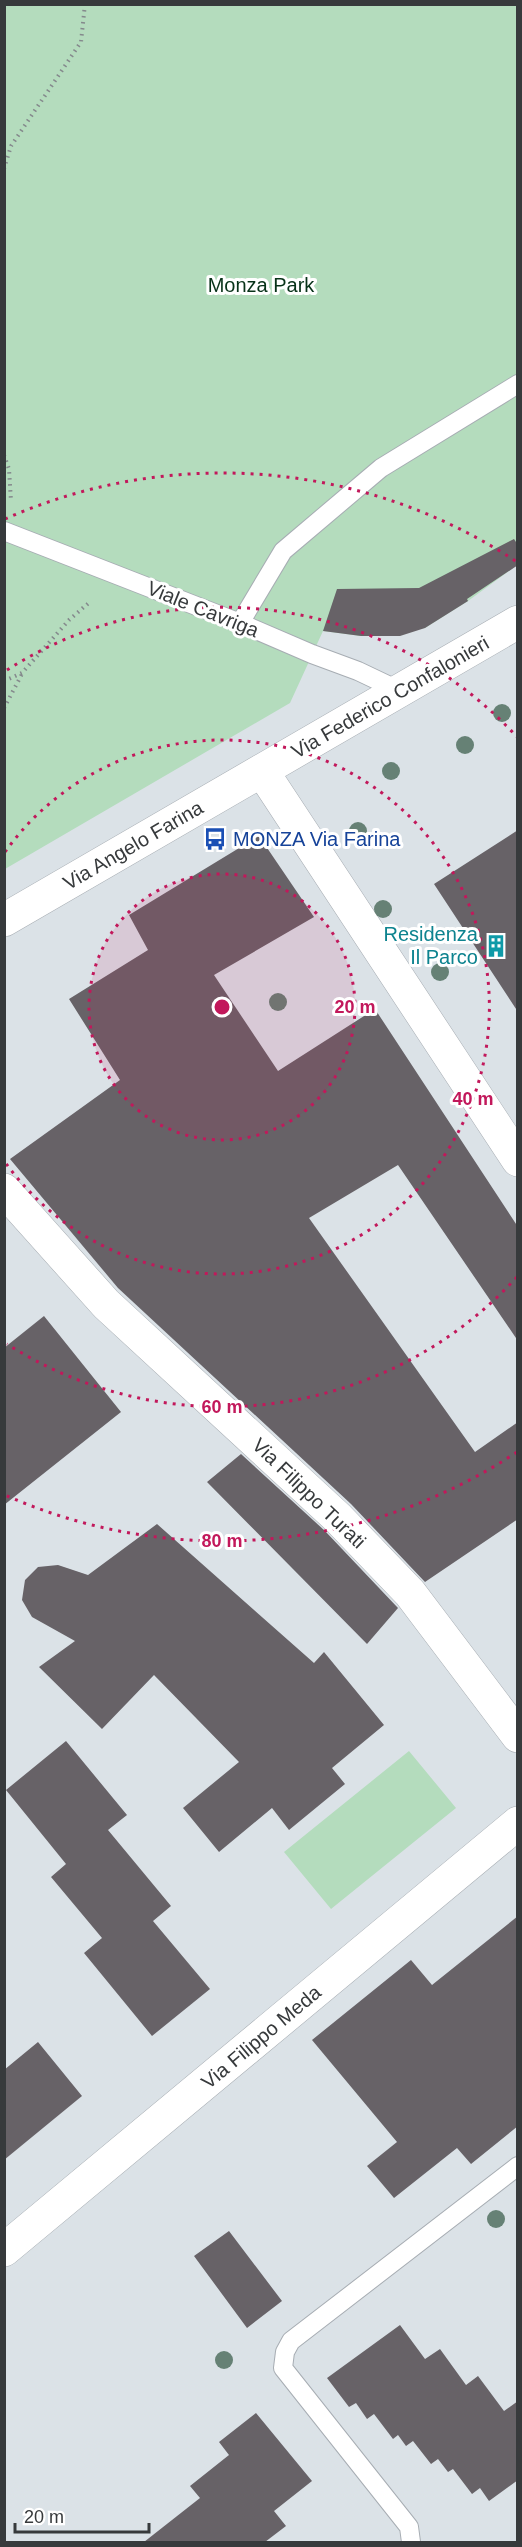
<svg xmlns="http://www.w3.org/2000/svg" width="522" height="2547" viewBox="0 0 522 2547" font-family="Helvetica,sans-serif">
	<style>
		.green { fill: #b4dcbd }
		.building { fill: #676267 }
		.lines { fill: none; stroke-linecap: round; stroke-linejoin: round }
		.service-casing { stroke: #a7adb3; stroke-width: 20 }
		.minor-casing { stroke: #a7adb3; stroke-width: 34 }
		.tertiary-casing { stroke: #a7adb3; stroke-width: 34 }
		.path { stroke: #84898c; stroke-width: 4; stroke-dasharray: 1.5 4.5; stroke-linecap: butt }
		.service { stroke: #fff; stroke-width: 18 }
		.minor { stroke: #fff; stroke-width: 33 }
		.tertiary { stroke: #fff; stroke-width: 33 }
		.tree { fill: #668175 }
		.ring { fill: none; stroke: #c2185b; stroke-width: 3; stroke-dasharray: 3 6 }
		.labels { text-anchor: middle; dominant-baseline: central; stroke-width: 6; stroke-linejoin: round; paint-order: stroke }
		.park-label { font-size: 20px; fill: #073218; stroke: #fff }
		.street-label { font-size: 20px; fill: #373a3c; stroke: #fff }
		.transit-label { font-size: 20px; fill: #164399; stroke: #fff; text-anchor: start }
		.culture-label { font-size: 20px; fill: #0d838f; stroke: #fff; text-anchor: end }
		.centre { fill: #c2185b; stroke: #fff; stroke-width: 3 }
		.ring-label { font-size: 18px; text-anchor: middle; font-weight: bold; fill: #c2185b; stroke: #fff; stroke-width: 6; stroke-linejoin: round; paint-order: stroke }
	</style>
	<rect width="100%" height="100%" fill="#dbe2e7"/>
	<path class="green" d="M5 5H517V565L468 601 425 628 361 636 323 631 290 703 5 869Z
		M409 1751 456 1808 331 1909 284 1852Z"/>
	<path class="building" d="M514 539 518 545V565L467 599 468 601 425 628 400 636H361L323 631 337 589 419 588Z
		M518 830V1012L434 884Z
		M259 836 314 917 214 975 278 1071 375 1009 518 1227V1341L398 1165 309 1218 475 1452 518 1422V1519L425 1582 351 1504 118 1288 10 1159 120 1080 69 999 148 950 129 915Z
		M44 1316 121 1412 4 1505V1348Z
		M241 1454 325 1531 398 1608 367 1644 207 1482Z
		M157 1524 314 1663 324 1652 384 1725 332 1768 345 1784 289 1830 272 1808 219 1852 183 1808 239 1762 154 1675 102 1729 39 1667 75 1641 32 1617 22 1600 25 1580 38 1567 58 1565 88 1575Z
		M66 1741 127 1815 108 1830 171 1906 153 1921 210 1989 152 2036 84 1953 102 1938 51 1877 66 1864 6 1790Z
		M518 1916V2126L471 2164 457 2148 394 2198 367 2166 397 2142 312 2040 411 1960 432 1985Z
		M38 2042 82 2096 4 2160V2070Z
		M229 2231 282 2301 247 2328 194 2256Z
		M400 2325 425 2359 440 2349 466 2385 478 2376 504 2411 518 2401V2480L489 2501 480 2488 472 2494 453 2469 448 2472 438 2459 431 2464 413 2441 406 2446 398 2435 393 2439 374 2414 367 2419 356 2403 349 2407 327 2378Z
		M256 2413 312 2481 274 2511 286 2526 265 2542H144L200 2498 190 2486 229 2455 219 2442Z"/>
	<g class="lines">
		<g class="service-casing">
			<path id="service" d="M4 531 240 623 312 654 358 671 400 691
				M240 623 283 551 381 468 518 384
				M411 2542 409 2527 283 2368 285 2352 291 2341 518 2166"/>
		</g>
		<g class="minor-casing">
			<path id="minor" d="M262 771 518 1160
				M4 1190 106 1304 338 1518 410 1593 518 1736
				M4 2250 518 1823"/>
		</g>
		<g class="tertiary-casing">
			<path id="tertiary" d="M4 920 518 622"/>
		</g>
		<path class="path" d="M4 169 11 146 81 42 85 4
			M4 455 9 469 11 501
			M4 681 22 673 69 620 91 601
			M4 708 22 674"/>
		<use href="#service" class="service"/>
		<use href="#minor" class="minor"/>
		<use href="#tertiary" class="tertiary"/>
	</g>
	<g class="tree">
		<circle cx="502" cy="713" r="9"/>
		<circle cx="465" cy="745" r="9"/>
		<circle cx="391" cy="771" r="9"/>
		<circle cx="358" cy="831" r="9"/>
		<circle cx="383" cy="909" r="9"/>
		<circle cx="440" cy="972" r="9"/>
		<circle cx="278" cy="1002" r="9"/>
		<circle cx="496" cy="2219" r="9"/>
		<circle cx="224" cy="2360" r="9"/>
	</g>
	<circle cx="222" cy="1007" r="133" fill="#c2185b" fill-opacity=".12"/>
	<g class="ring">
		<circle cx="222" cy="1007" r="133"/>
		<path d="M5 852A267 267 0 1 1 5 1162"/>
		<path d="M517 1277A400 400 0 0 1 7 1344M7 670A400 400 0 0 1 517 737"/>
		<path d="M517 1452A534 534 0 0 1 5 1495M5 519A534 534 0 0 1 517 562"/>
	</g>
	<defs>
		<g id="bus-bare" transform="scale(1.8)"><path d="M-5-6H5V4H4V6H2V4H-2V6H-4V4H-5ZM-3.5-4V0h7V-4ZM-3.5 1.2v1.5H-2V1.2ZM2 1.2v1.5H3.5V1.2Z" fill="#1a4fb4" stroke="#fff" stroke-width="2.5" paint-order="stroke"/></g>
		<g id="building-bare" transform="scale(1.8)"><path d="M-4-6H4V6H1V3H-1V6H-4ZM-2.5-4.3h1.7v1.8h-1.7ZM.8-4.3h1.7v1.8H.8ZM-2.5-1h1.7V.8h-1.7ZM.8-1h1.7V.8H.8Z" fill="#0f9aa8" stroke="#fff" stroke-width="2.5" paint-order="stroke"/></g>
	</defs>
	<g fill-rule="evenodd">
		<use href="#bus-bare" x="215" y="839"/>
		<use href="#building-bare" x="496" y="946"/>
	</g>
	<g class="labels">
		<g class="park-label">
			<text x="261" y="285">Monza Park</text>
		</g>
		<g class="street-label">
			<text transform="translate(203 609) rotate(22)">Viale Cavriga</text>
			<text transform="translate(390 697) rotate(-30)">Via Federico Confalonieri</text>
			<text transform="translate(133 845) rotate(-30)">Via Angelo Farina</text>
			<text transform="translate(309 1493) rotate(44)">Via Filippo Turati</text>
			<text transform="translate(261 2037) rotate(-40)">Via Filippo Meda</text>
		</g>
		<g class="transit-label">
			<text x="233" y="839">MONZA Via Farina</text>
		</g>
		<g class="culture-label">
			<text x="478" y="934">Residenza<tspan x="478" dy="23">Il Parco</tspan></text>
		</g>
	</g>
	<circle cx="222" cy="1007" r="9" class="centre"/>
	<g class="ring-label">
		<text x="355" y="1013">20 m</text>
		<text x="473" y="1105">40 m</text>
		<text x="222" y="1413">60 m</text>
		<text x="222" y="1547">80 m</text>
	</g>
	<rect width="522" height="2547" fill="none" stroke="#373a3c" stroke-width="12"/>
	<path d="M15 2523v9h134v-9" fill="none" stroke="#373a3c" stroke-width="3"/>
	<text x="24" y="2523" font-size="18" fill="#373a3c" stroke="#ffffff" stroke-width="4.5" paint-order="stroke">20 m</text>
</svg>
